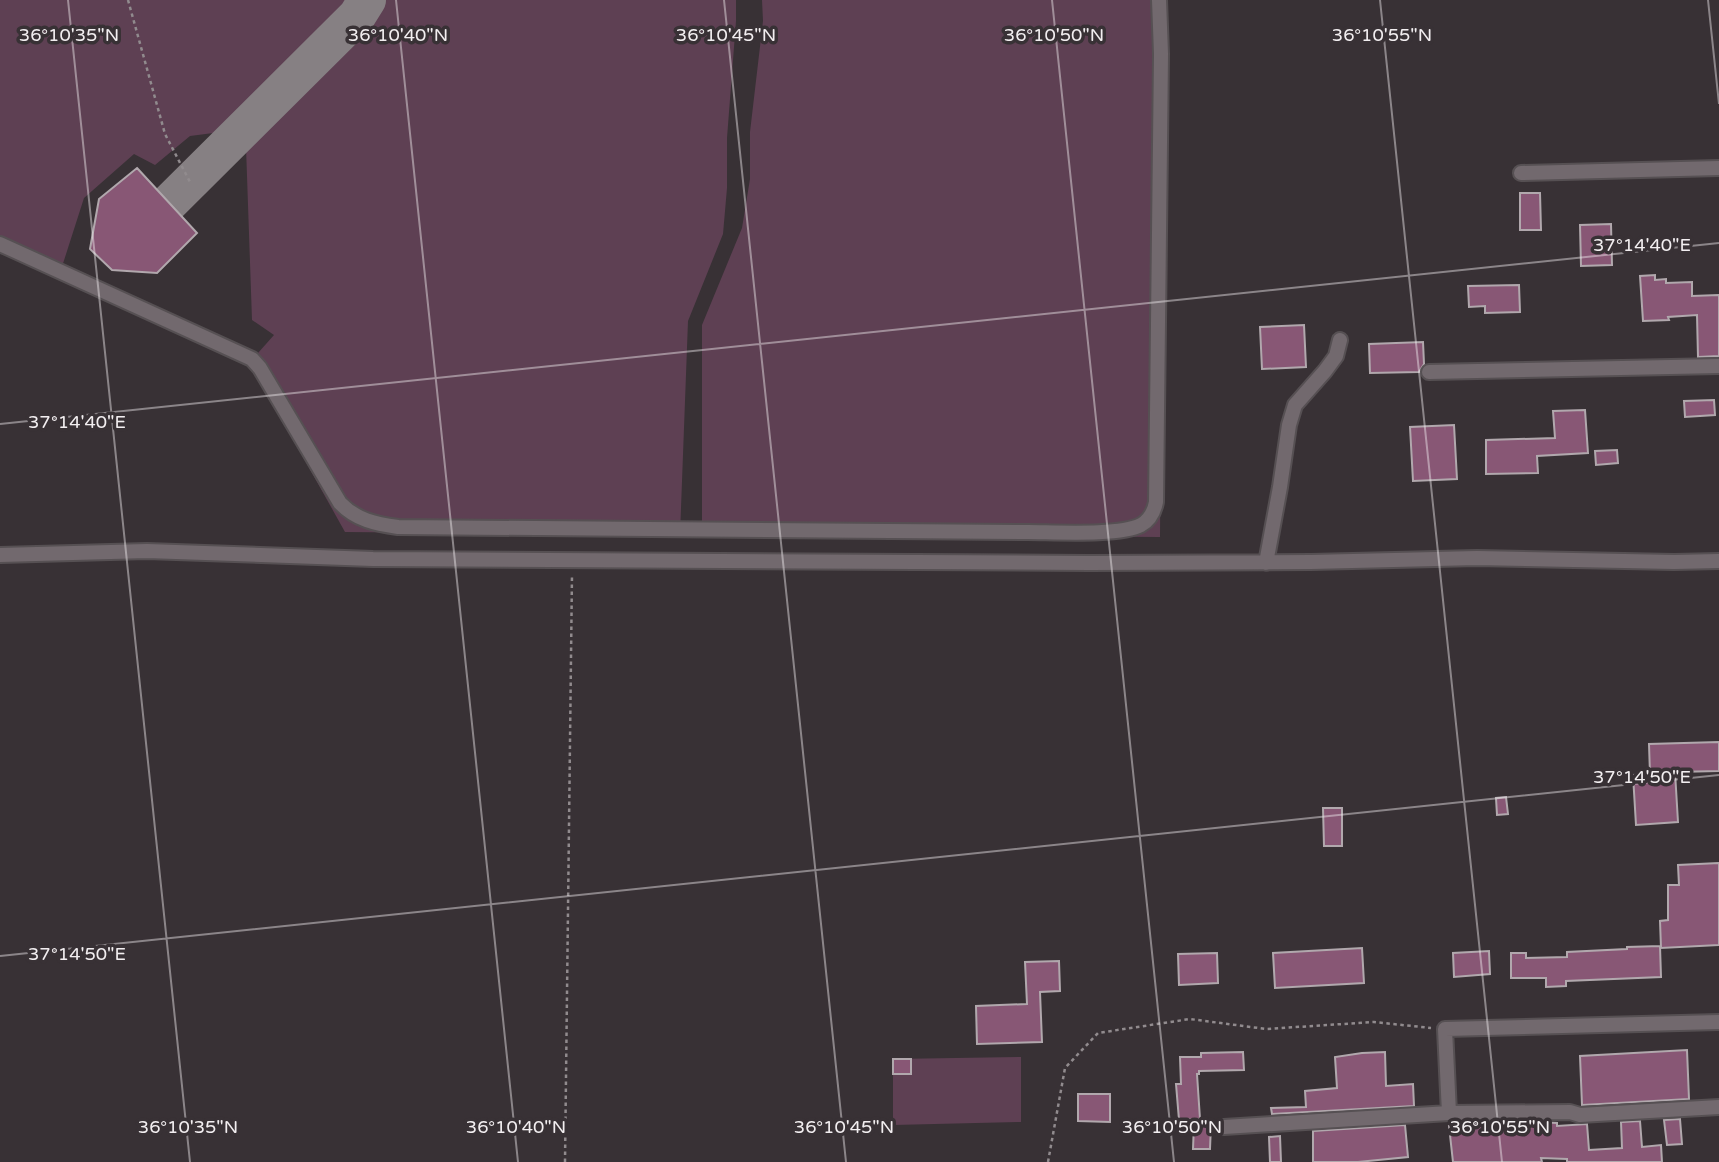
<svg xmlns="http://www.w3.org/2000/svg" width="1719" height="1162" viewBox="0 0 1719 1162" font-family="'Varela Round',sans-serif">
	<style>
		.green { fill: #5e4053 }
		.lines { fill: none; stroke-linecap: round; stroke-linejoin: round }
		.taxiway { stroke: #868083; stroke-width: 38 }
		.building { fill: #885775; stroke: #b1a8ad; stroke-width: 2 }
		.minor-casing { stroke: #565053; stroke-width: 18 }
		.path { stroke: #918b8e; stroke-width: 2.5; stroke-dasharray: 3.5 3.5; stroke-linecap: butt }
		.minor { stroke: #72696e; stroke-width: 14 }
		.ticks { fill: none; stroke: #f2eef0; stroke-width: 2; stroke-opacity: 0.45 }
		.ticks-label { font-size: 18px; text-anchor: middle; fill: #f2eef0; stroke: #383135; stroke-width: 7; stroke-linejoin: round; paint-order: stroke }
	</style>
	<rect width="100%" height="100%" fill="#383135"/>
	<path class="green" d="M0 0H351L347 7 221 132 190 136 155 165 134 154 84 198 59 276 0 251Z
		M383 0H736V21L727 138V188L723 234 688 321 680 535 345 532 250 362 274 335 252 320 246 147 364 25Z
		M762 0H1164L1160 537 702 534V325L742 228 750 179V132L763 21Z
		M1021 1057V1122L893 1125V1059Z"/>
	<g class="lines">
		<path class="taxiway" d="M169 203 357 16 367 0"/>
	</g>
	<path class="building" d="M137 168 197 233 157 273 112 270 90 249 99 199Z
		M1520 193H1540L1541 230H1520Z
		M1611 224 1612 265 1581 266 1580 225Z
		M1655 275V280L1666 279V283L1692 282V296L1719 295V356L1698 357 1697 315 1668 317 1669 320 1643 321 1640 276Z
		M1519 285 1520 312 1485 313V306L1469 307 1468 286Z
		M1304 325 1306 367 1262 369 1260 327Z
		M1423 342 1424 364 1419 372 1370 373 1369 344Z
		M1714 400 1715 415 1685 417 1684 401Z
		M1585 410 1588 453 1537 456 1538 473 1486 474V440L1555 438 1553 411Z
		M1454 425 1457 479 1413 481 1410 427Z
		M1617 450 1618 463 1596 465 1595 451Z
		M1719 742V771L1675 772 1678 822 1636 825 1633 775 1650 774 1649 744Z
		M1506 797 1508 814 1497 815 1496 798Z
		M1323 808H1342V846H1324Z
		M1719 863V945L1661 948 1660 921 1668 920V885H1679L1678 865Z
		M1660 946 1661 977 1566 981V986L1546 987V978H1511V953H1526V958L1567 957V952L1627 949V947Z
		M1362 948 1364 983 1275 988 1273 953Z
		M1489 951 1490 974 1454 977 1453 953Z
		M1217 953 1218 983 1179 985 1178 954Z
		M1059 961 1060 991 1040 992 1042 1042 977 1044 976 1006 1027 1004 1025 962Z
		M1687 1050 1689 1099 1582 1105 1580 1056Z
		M1243 1052 1244 1070 1199 1071V1074H1197L1200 1119 1179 1120 1176 1084H1181L1180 1057H1201V1053Z
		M1385 1052 1386 1086 1413 1084 1414 1106 1272 1114 1271 1108 1306 1107 1305 1091 1337 1088 1335 1057 1362 1053Z
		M893 1059H911V1074H893Z
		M1078 1094H1110V1122L1078 1121Z
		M1680 1119 1682 1144 1667 1145 1664 1120Z
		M1640 1121 1642 1147 1661 1145 1662 1162H1567V1159L1541 1158 1542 1162H1453L1449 1126 1491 1122H1539L1557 1123V1126L1587 1124 1589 1150 1622 1148 1621 1122Z
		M1194 1124H1211L1210 1149H1193Z
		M1405 1125 1408 1157 1358 1162H1313V1131Z
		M1280 1136 1281 1162H1270L1269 1137Z"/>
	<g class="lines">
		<g class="minor-casing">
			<path id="minor" d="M1521 173 1719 168
				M0 244 252 359 260 368 340 503C356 520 376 524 398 527L1028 532C1054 532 1120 536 1141 525 1150 520 1154 512 1156 502L1161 54 1159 0
				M1429 372 1719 366
				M0 555 147 551 373 559 1089 563 1311 562 1477 558 1674 562 1719 561
				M1266 563 1280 487 1289 425 1295 405 1325 371 1336 356 1340 340
				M1719 1022 1445 1029 1449 1113 1570 1112 1580 1115 1719 1107
				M1224 1127 1449 1113"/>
		</g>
		<path class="path" d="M128 0 165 134 190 182
			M565 1162 572 574
			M1048 1162 1065 1068 1098 1033 1190 1019 1266 1029 1374 1022 1431 1028"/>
		<use href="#minor" class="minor"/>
	</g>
	<path class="ticks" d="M68 0 190 1162M396 0 518 1162M724 0 846 1162M1052 0 1174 1162M1380 0 1502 1162M1708 0 1719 104M0 424 1719 243M0 956 1719 775"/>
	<g class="ticks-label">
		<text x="69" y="41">36°10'35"N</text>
		<text x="398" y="41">36°10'40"N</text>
		<text x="726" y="41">36°10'45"N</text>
		<text x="1054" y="41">36°10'50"N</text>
		<text x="1382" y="41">36°10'55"N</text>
		<text x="1642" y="251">37°14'40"E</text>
		<text x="77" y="428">37°14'40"E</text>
		<text x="1642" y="783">37°14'50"E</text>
		<text x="77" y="960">37°14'50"E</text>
		<text x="188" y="1133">36°10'35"N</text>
		<text x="516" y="1133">36°10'40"N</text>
		<text x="844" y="1133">36°10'45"N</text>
		<text x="1172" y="1133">36°10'50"N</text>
		<text x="1500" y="1133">36°10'55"N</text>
	</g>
</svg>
